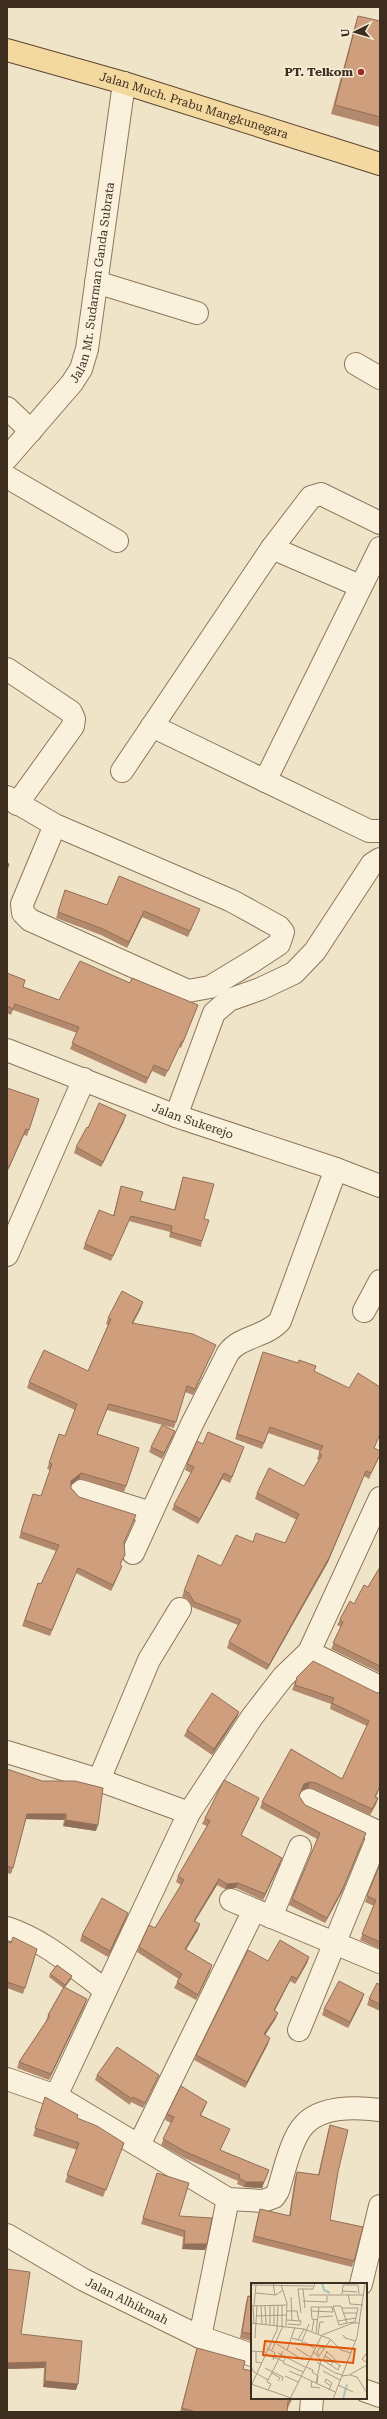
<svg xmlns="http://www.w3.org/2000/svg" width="387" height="2419" viewBox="0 0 387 2419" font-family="'Roboto Serif',serif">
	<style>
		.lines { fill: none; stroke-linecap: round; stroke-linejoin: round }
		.minor-casing { stroke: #8d765c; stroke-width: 24 }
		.major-casing { stroke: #5b4430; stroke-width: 24 }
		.minor { stroke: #faf1dc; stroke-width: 22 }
		.major { stroke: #f3d9a0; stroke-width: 22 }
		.wall { fill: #b2896c }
		.shaded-wall { fill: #916f58 }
		.building { fill: #cf9f7d; stroke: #916f58 }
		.poi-dot { fill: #9e2a2b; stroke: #f7eed8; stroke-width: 1.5 }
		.labels { text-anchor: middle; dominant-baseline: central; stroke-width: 3; stroke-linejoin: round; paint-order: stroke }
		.poi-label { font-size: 12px; font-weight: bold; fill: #3d2e20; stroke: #f7eed8; text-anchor: end }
		.street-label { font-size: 12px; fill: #3d2e20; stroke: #f7eed8 }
		.inset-river { fill: none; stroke: #a9c4bc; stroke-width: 2 }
		.inset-road { fill: none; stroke: #a89b85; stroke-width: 1 }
		.view { fill: #df570d; fill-opacity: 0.15; stroke: #df570d; stroke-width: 2 }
		.inset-edge { fill: none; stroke: #3d2e20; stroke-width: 2 }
	</style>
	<rect width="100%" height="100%" fill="#f0e4c8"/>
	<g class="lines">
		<g class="minor-casing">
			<g id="minor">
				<path d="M96 282 197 313"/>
				<path d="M356 364 380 378"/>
				<path d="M7 408 31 431"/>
				<path id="s1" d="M7 458 72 383 81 369 87 349 124 83"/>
				<path d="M7 477 117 541"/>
				<path d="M272 548 360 586"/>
				<path d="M7 669 71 712 74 719 73 726 17 804"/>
				<path d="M152 726 369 831H380"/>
				<path d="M122 771 272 548 311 497 321 494 380 523"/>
				<path d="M265 781 380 548"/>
				<path d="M7 797 55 825 232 901 279 927 283 932 279 944 253 961 210 987 188 991 30 920 23 913 22 904 55 825"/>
				<path id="s2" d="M7 1050 176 1116 336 1169 380 1186"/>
				<path d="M176 1116 214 1013 229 1000 260 989 294 973 315 951 372 864 380 859"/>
				<path d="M7 1255 84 1079"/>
				<path d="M364 1311 380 1281"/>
				<path d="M81 1491 151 1513"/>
				<path d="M133 1553 192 1424 228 1353C240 1336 266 1337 280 1321L336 1169"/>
				<path d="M309 1652 380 1687"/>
				<path d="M7 1752 99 1780 189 1813"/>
				<path d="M99 1780 149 1660 180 1609"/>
				<path d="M309 1800 380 1833"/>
				<path d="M231 1900 380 1962"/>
				<path d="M271 1917 300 1847"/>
				<path d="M7 1928C44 1940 74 1967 105 1990"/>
				<path d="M299 2030 380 1832"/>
				<path d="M7 2079 56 2096 228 2199 263 2201 274 2197 278 2191C284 2172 291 2139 304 2125 321 2106 356 2107 380 2110"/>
				<path d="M56 2096 189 1813 252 1717 283 1677 309 1652 380 1498"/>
				<path d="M139 2145 254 1910"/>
				<path id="s3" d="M7 2235 84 2280 200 2337 252 2355"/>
				<path d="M361 2284 380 2206"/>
				<path d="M200 2337 228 2199"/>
				<path d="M366 2391 380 2396"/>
				<path d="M311 2412 312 2398"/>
			</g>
		</g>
		<g class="major-casing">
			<g id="major">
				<path id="s4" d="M7 50 124 83 380 164"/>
			</g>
		</g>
		<use href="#minor" class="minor"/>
		<use href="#major" class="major"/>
	</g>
	<path class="wall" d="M358 16 380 21V127L331 114 355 25Z
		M65 890 107 905 198 914 188 937 142 917 127 948 101 935 56 918Z
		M7 973 23 987 59 1000 130 983 198 1005 181 1048 179 1047 165 1077 152 1071 146 1084 70 1049 77 1033 13 1010 11 1015 7 1013Z
		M7 1088 39 1099 27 1136 24 1135 7 1173Z
		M124 1121 101 1167 74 1153 76 1147Z
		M183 1177 204 1219 202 1241 201 1247 169 1237 170 1232 129 1221 111 1261 83 1249 85 1244 113 1216 121 1186 140 1201 174 1210Z
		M141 1308 133 1323 213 1351 193 1395 185 1392 174 1428 107 1410 97 1434 139 1448 124 1492 79 1479 71 1485V1488L79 1497 134 1521 124 1543 125 1555 120 1565V1571L111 1591 76 1573 50 1636 22 1626 38 1583 41 1584 56 1551 19 1538 33 1494 41 1496 50 1470 47 1469 59 1434 65 1436 75 1410 27 1388 29 1382 88 1371 108 1325 106 1324 108 1318Z
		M261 1357 314 1371 374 1448 379 1457 369 1479 364 1476 328 1562 267 1670 227 1648 229 1642 238 1625 192 1607 187 1599 182 1597 184 1591 221 1566 253 1542 285 1543 297 1520 255 1499 257 1493 304 1486 319 1460 317 1459 320 1451 268 1433 262 1449 235 1439Z
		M173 1436 162 1459 149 1452 151 1447Z
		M203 1444 242 1453 230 1483 222 1479 198 1524 172 1510 174 1505 191 1473 185 1470 187 1464Z
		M380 1567V1673L331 1649 341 1627 337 1625 340 1619 354 1604 368 1587Z
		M297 1677 377 1693 380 1692V1787L376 1797 378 1798 376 1804 370 1815 314 1789 308 1788 302 1790 299 1796 305 1805 366 1833 342 1892 325 1923 289 1905 317 1839 260 1808 262 1802 291 1749 342 1779 367 1726 330 1709 331 1704 292 1690Z
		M239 1712 237 1717 212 1755 184 1736 187 1730Z
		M7 1769 96 1831 63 1826 64 1820 26 1819 13 1868 11 1874 7 1873Z
		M257 1803 241 1835 280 1864 263 1900 236 1888 225 1889 217 1885 195 1921 198 1930 186 1950 210 1971 196 2000 174 1988 179 1979 137 1952 139 1947 155 1928 181 1885 176 1882 178 1876 207 1826 202 1824 205 1818Z
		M380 1864V1949L360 1940 374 1906 365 1902Z
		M126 1919 108 1957 80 1941 82 1935Z
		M7 1942 37 1949 23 1994 7 1988Z
		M309 1957 307 1963 295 1984 290 1981 274 2010 276 2018 265 2035 268 2044 245 2088 194 2060 196 2055 268 1961Z
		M50 1974 71 1979 65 1987 85 2005 49 2080 17 2068 19 2062 46 2021 48 2015 63 1988 49 1977Z
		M380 1985V2011L367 2005 369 1999Z
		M364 1994 362 2000 348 2028 322 2015 324 2009Z
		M97 2075 157 2080 143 2108 131 2102 130 2105 95 2080Z
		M45 2097 77 2118 124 2143 103 2197 65 2182 77 2150 33 2136Z
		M205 2107 201 2115 228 2134 220 2150 269 2170 262 2188 244 2187 237 2184 238 2181 184 2158 161 2145 171 2123 165 2120 167 2114Z
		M330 2125 338 2172 330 2220 354 2261 352 2267 252 2242 258 2215 260 2209 289 2216 295 2177 297 2172 318 2175 328 2131Z
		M157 2173 179 2216 205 2250 182 2249 183 2237 141 2224Z
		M7 2269 21 2334 76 2390 43 2387 44 2368 7 2369Z
		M248 2296 252 2297V2341L240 2338 246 2302Z
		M197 2348 243 2369 291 2401 288 2408H287V2412H180L195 2355Z"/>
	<path class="shaded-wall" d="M144 911 142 917 127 948 129 942Z
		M126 1115 124 1121 101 1167 103 1162Z
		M143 1302 141 1308 130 1329 132 1323Z
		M216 1345 213 1351 193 1395 195 1389Z
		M175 1431 173 1436 162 1459 164 1453Z
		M81 1473 79 1479 69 1487 71 1481Z
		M224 1473 222 1479 198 1524 200 1519Z
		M364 1476 328 1562 267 1670 269 1665Z
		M122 1566 120 1571 111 1591 113 1585Z
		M239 1712 237 1717 212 1755 214 1749Z
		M310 1782 308 1788 302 1790 297 1801 304 1784Z
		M259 1798 257 1803 239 1840 241 1835Z
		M378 1798 376 1804 370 1815 372 1809Z
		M27 1814H66L64 1820 25 1819Z
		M66 1820 98 1825 96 1831 63 1826Z
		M364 1839 342 1892 325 1923 327 1918Z
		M282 1858 280 1864 263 1900 265 1894Z
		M219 1879 217 1885 192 1926 194 1921Z
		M238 1883 236 1888 225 1889 227 1884Z
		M128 1913 126 1919 108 1957 110 1951Z
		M200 1924 198 1930 182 1955 185 1949Z
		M309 1957 307 1963 295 1984 297 1979Z
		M212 1965 210 1971 196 2000 198 1995Z
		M72 1976 71 1979 64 1988 65 1985Z
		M292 1976 290 1981 272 2016 274 2010Z
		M364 1994 362 2000 348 2028 350 2022Z
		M87 1999 85 2005 49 2080 51 2074Z
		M278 2013 276 2018 262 2040 264 2034Z
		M270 2038 268 2044 245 2088 247 2082Z
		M159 2075 157 2080 143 2108 145 2103Z
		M207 2102 205 2107 198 2120 200 2115Z
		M246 2182H264L262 2188 244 2187Z
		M184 2244H207L205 2250 182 2249Z
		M46 2362 44 2368 7 2369V2363Z
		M45 2381 78 2384 76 2390 43 2387Z"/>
	<path class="building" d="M358 16 380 21V117L335 105Z
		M7 863 9 864 7 870Z
		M119 876 200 909 190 931 144 911 129 942 103 929 58 912 65 890 107 905Z
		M80 961 130 983 132 978 198 1005 183 1042 182 1041 168 1071 154 1065 148 1078 72 1043 79 1027 15 1004 13 1009 7 1006V973L25 980 23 987 59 1000Z
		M7 1088 39 1099 29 1130 26 1129 9 1167 7 1166Z
		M99 1103 126 1115 103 1162 76 1147 87 1127 88 1128Z
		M183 1177 214 1184 204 1219 209 1220 202 1241 171 1232 172 1226 131 1216 113 1256 85 1244 99 1210 114 1216 121 1186 143 1192 140 1201 175 1210Z
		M122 1291 143 1302 132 1323 193 1334 216 1345 195 1389 187 1386 176 1422 109 1404 97 1434 139 1448 126 1486 81 1473 71 1481V1488L79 1497 136 1515 124 1542 125 1555 120 1564 122 1566 113 1585 78 1568 52 1630 25 1620 38 1583 41 1584 59 1545 21 1532 33 1494 41 1496 52 1464 49 1463 59 1434 65 1436 77 1404 29 1382 44 1350 88 1371 111 1319 108 1318Z
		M263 1352 298 1363 299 1360 316 1366 314 1371 349 1388 358 1373 380 1387V1434L374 1448 380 1451V1455L371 1473 366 1471 330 1556 269 1665 229 1642 241 1620 194 1602 189 1593 184 1591 198 1555 221 1566 236 1535 253 1542 256 1533 285 1543 299 1514 257 1493 269 1468 304 1486 322 1455 319 1453 323 1446 270 1427 264 1443 237 1434Z
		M162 1425 175 1431 164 1453 151 1447Z
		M208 1432 244 1447 232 1477 224 1473 200 1519 174 1505 194 1467 187 1464 197 1441 203 1444Z
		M380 1567V1666L333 1643 343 1622 340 1619 350 1601 354 1604 364 1585 368 1587Z
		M313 1661 377 1693 380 1692V1786L375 1797 378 1798 372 1809 316 1783 310 1782 304 1784 299 1796 305 1805 366 1833 344 1886 327 1918 292 1899 320 1833 262 1802 291 1749 342 1779 369 1721 332 1703 334 1698 295 1685 297 1677Z
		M212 1693 239 1712 214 1749 187 1730Z
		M7 1769 42 1781H75L103 1788 98 1825 66 1820V1814H27L13 1868 7 1866Z
		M224 1780 259 1798 241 1835 282 1858 265 1894 238 1883 227 1884 219 1879 194 1921 200 1924 185 1949 212 1965 198 1995 177 1982 182 1974 139 1947 149 1925 155 1928 184 1880 178 1876 210 1821 205 1818Z
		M380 1864V1942L362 1934 376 1900 367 1896Z
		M102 1898 128 1913 110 1951 82 1935Z
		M13 1937 37 1949 25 1988 7 1982V1942L11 1943Z
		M280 1940 309 1957 297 1979 292 1976 274 2010 278 2013 264 2034 270 2038 247 2082 196 2055 248 1950 268 1961Z
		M57 1965 72 1976 65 1985 50 1974Z
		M339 1981 364 1994 350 2022 324 2009Z
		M377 1983 380 1985V2004L369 1999Z
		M64 1987 87 1999 51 2074 19 2062 50 2016 48 2015Z
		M117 2047 159 2075 145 2103 133 2097 132 2099 97 2075Z
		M181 2086 207 2102 200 2115 230 2129 220 2150 269 2170 264 2182H246L239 2178 240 2175 186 2152 163 2139 174 2117 167 2114Z
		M45 2097 78 2115 77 2118 97 2126 124 2143 106 2190 67 2175 79 2143 35 2128Z
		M330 2125 348 2130 338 2172 330 2220 363 2227 354 2261 254 2236 260 2209 290 2216 297 2172 319 2175Z
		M157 2173 189 2183 179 2216 212 2218 207 2244H184L185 2231 143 2218Z
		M7 2269 30 2272 21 2334 82 2341 78 2384 45 2381 46 2362 7 2363Z
		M248 2296 252 2297V2334L242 2332Z
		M197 2348 245 2361 243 2369 252 2371V2398H291V2401H288L287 2412H196L182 2408Z"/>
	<circle class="poi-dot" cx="361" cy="72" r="4"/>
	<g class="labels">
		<g class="poi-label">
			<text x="353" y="72">PT. Telkom</text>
		</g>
		<g class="street-label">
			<text stroke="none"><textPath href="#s4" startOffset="195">Jalan Much. Prabu Mangkunegara</textPath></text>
			<text stroke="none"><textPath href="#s1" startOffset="203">Jalan Mr. Sudarman Ganda Subrata</textPath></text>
			<text stroke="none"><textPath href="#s2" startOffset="199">Jalan Sukerejo</textPath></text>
			<text stroke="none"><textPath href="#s3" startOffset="137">Jalan Alhikmah</textPath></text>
		</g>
	</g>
	<g transform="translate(251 2283)">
		<rect width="116" height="116" fill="#f0e4c8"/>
		<path class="inset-river" d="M71 0 73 7 79 10M92 116 96 101"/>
		<path class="inset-road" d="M22 0 24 12M0 2 62 3M30 2 36 20 35 43M52 6 54 25M91 8 106 9M5 10 25 12 32 7M91 11 92 2H107L108 11M97 11 99 21 112 22M58 12H113M40 14 41 38M52 18 76 19V13M23 22V42M31 22V43M0 23 35 22M2 23 3 40M3 23 5 2M10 23 11 41M14 23 15 41M19 23V42M82 23H90L96 40 88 42ZM91 25H107L104 39 96 40M36 28H46L48 38M60 28 82 29 81 24H60V25L61 36 67 37M50 30 47 6H62L64 0M93 30H106M6 33 35 32M68 34 82 33M36 37 50 38 49 42 37 41M87 38 105 35M0 40 53 46 79 56 90 67 100 70M61 48 63 36M65 50 68 24M67 51 69 39H73M92 52 94 55 105 58M4 55 6 23M41 55 51 58 58 41M47 57 53 46M26 61 52 77M48 61 53 59 63 65M16 65 24 70 22 77M45 65 59 74M73 65 69 64 66 69 68 73 80 56M21 67 32 43M36 67 44 44M0 68 14 69M62 68 70 77 69 81 84 90 91 92M75 68 84 76 80 82M5 69V79L11 80M76 69 72 77 87 87 89 82M27 70 54 84M14 71 32 78M115 71 111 76 116 80M74 73 90 83M35 74 32 80 52 89M0 84 3 89 17 97M55 84 62 87 61 89 67 93 66 100M14 85 32 94 31 98M38 88 50 93M72 88 89 97M21 90 29 95 27 98M99 92 106 94 116 110M34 93 47 99M50 93 84 109M91 93 98 92 116 82M61 98 60 104 69 105M65 100 69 81 66 79M0 101 40 115M87 102 102 109M0 103 26 47 27 22M17 107 20 101 16 99 32 68M78 107 81 100 75 96 74 99 80 103M39 116 71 52 102 40H109M82 116 106 54 114 0"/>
		<path class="view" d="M14 58 104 66 102 80 12 72Z"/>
		<rect width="116" height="116" class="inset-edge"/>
	</g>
	<rect width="387" height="2419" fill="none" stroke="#3d2e20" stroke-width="16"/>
	<g transform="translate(355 32) rotate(265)" stroke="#f7eed8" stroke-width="3" paint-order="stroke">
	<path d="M0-3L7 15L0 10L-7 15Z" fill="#3d2e20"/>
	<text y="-6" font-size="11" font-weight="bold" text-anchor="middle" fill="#3d2e20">U</text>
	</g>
</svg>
